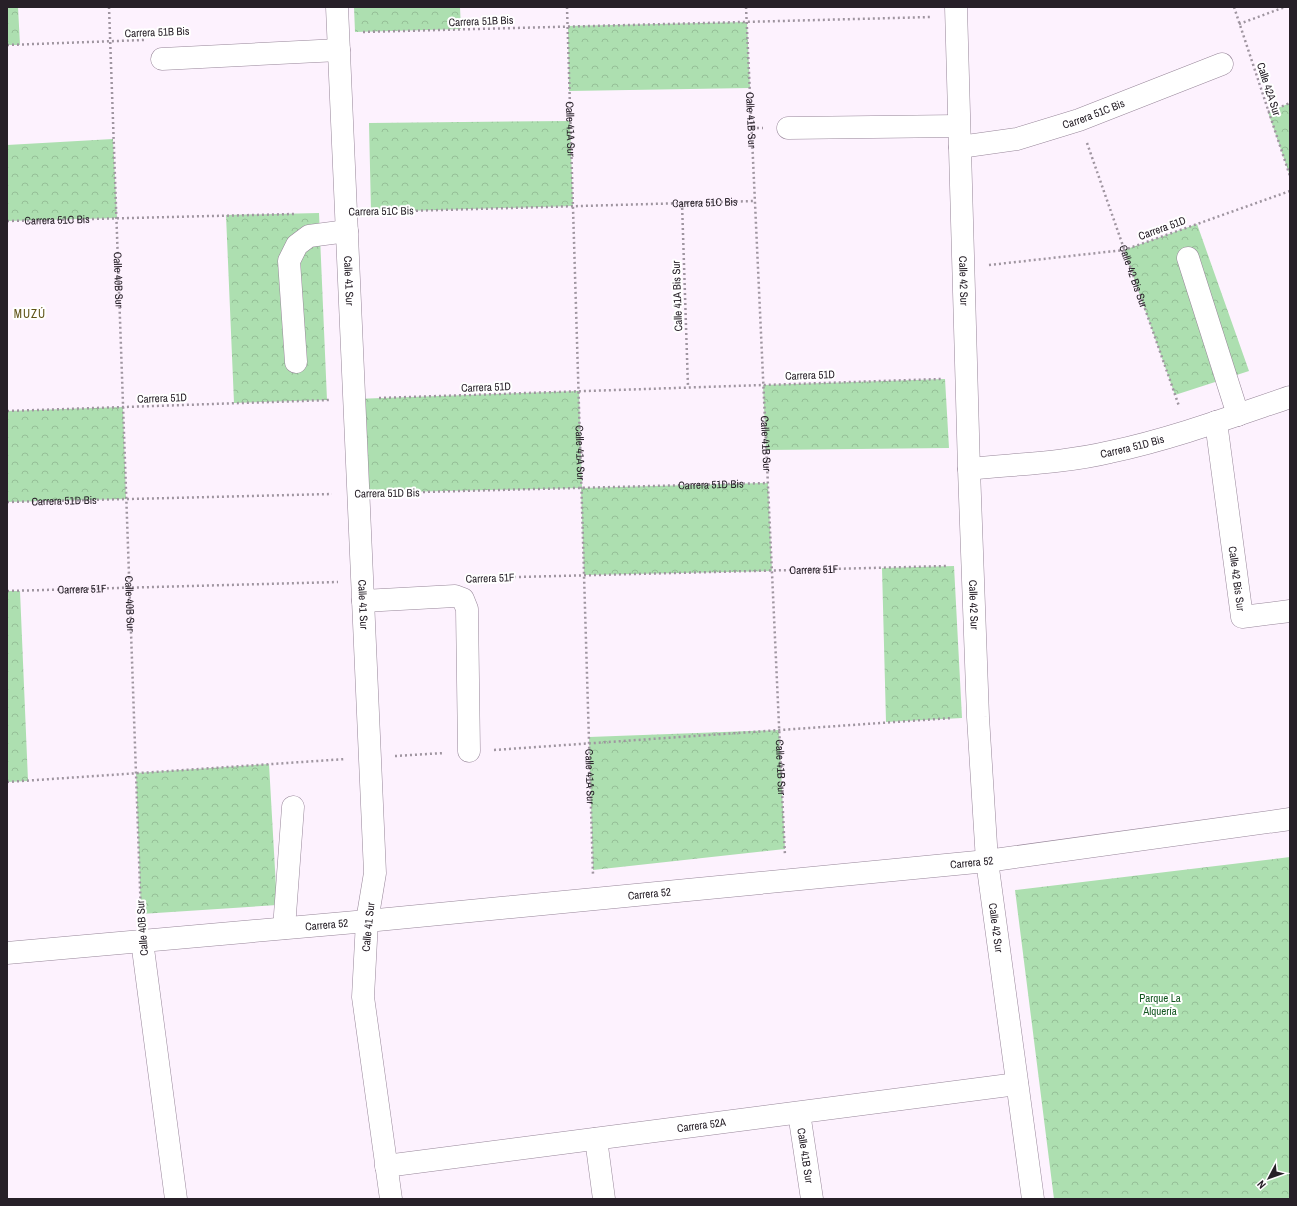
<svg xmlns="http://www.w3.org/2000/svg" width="1297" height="1206" viewBox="0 0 1297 1206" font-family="'Archivo Narrow',sans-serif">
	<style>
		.forest { fill: url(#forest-crowns) }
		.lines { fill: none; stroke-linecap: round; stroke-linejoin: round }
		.minor-casing { stroke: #978699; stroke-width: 23 }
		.path { stroke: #9f95a0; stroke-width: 2.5; stroke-dasharray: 2 3; stroke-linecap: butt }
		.minor { stroke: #fff; stroke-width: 22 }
		.labels { text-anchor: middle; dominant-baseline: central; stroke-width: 4; stroke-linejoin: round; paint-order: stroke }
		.street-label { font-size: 11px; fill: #272028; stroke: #fff }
		.park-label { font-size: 11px; fill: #145721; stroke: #fff }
		.neighbourhood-label { font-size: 12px; letter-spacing: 1px; fill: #5f5316; stroke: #fff }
	</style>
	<defs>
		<pattern id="forest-crowns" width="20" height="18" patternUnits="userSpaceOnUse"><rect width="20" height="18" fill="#addfb0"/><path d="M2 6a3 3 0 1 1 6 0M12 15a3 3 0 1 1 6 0" fill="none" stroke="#95bf97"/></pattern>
	</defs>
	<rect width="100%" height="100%" fill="#fdf2fe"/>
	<path class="forest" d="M7 7H18L20 45H7Z
		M354 7H460L461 29 355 32Z
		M747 22 750 88 569 91 568 26Z
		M1290 103V176L1268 112Z
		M570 121 573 206 371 212 369 123Z
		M113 139 117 218 7 221V145Z
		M319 213 327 400 234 403 226 215Z
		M1197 224 1249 371 1175 395 1124 250Z
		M945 379 949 448 766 450 763 385Z
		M579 391 582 488 768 483 772 571 584 575 581 488 358 493 354 399Z
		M123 407 126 499 7 502V411Z
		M954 566 962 718 886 722 882 568Z
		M7 591H20L28 781 7 782Z
		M779 730 785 849 593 870 589 737Z
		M269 764 277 905 141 914 136 773Z
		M1290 857V1199H1054L1015 890Z"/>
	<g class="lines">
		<g class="minor-casing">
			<g id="minor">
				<path id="s11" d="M337 7 375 873 367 921 363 997 391 1199"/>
				<path id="s12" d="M956 7 969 469 978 717 987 861 1033 1199"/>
				<path d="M162 59 339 50"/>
				<path d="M788 128 958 126"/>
				<path id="s13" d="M960 147 1017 139 1079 120 1222 64"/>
				<path d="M1188 258 1238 415"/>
				<path d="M296 362 289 261 297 245 309 236 347 231"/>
				<path id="s14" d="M1216 422 1242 617 1290 611"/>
				<path id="s15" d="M969 469C1016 464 1064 463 1110 452 1171 439 1231 417 1290 397"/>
				<path d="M363 601 455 596 463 599 467 609 469 751"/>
				<path d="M284 928 293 807"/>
				<path d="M142 941 176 1199"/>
				<path id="s16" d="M7 953 367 921 987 861 1290 819"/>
				<path id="s17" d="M799 1113 812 1199"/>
				<path d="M596 1139 604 1199"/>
				<path id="s18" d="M386 1166 1017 1084"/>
			</g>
		</g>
		<g class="path">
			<path id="s1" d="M109 7 141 916"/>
			<path id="s2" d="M567 7 593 875"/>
			<path id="s3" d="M746 7 785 856"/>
			<path d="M1234 7 1290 176"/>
			<path d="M1239 24 1285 7"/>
			<path d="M363 32 932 17"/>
			<path d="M7 45 144 40"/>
			<path d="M1268 112 1290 103"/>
			<path d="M752 128H763"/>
			<path id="s4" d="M1087 143 1179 406"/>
			<path d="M682 203 688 387"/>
			<path id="s5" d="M371 212 755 201"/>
			<path id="s6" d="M7 221 294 214"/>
			<path d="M989 265 1124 250 1290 191"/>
			<path d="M379 398 941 379"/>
			<path d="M7 411 330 400"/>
			<path id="s7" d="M383 493 768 483"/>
			<path id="s8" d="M7 502 332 494"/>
			<path id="s9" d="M479 578 948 566"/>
			<path id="s10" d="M7 591 338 582"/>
			<path d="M494 750 952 718"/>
			<path d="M395 756 444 753"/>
			<path d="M7 782 346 759"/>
		</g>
		<use href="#minor" class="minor"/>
	</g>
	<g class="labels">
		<g class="street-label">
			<text transform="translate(481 21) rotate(-2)">Carrera 51B Bis</text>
			<text transform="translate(157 32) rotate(-2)">Carrera 51B Bis</text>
			<text transform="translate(1269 89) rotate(72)">Calle 42A Sur</text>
			<text stroke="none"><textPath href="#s13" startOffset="138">Carrera 51C Bis</textPath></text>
			<text stroke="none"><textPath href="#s3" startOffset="113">Calle 41B Sur</textPath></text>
			<text stroke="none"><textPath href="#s2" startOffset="122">Calle 41A Sur</textPath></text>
			<text stroke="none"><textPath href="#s5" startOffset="334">Carrera 51C Bis</textPath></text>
			<text transform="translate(381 211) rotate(-1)">Carrera 51C Bis</text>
			<text stroke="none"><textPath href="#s6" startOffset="50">Carrera 51C Bis</textPath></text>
			<text transform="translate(1162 228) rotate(-20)">Carrera 51D</text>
			<text stroke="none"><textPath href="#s4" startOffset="141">Calle 42 Bis Sur</textPath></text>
			<text stroke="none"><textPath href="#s1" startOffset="273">Calle 40B Sur</textPath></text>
			<text stroke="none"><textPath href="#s11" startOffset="274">Calle 41 Sur</textPath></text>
			<text stroke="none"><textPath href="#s12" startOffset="274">Calle 42 Sur</textPath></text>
			<text transform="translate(677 296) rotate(-92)">Calle 41A Bis Sur</text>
			<text transform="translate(810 375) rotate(-2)">Carrera 51D</text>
			<text transform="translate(486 387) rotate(-2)">Carrera 51D</text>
			<text transform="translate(162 398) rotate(-2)">Carrera 51D</text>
			<text stroke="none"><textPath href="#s3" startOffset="437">Calle 41B Sur</textPath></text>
			<text stroke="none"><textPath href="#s15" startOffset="165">Carrera 51D Bis</textPath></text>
			<text stroke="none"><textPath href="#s2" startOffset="446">Calle 41A Sur</textPath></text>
			<text stroke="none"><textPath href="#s7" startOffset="328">Carrera 51D Bis</textPath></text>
			<text transform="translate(387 493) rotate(-1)">Carrera 51D Bis</text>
			<text stroke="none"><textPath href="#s8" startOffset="57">Carrera 51D Bis</textPath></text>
			<text stroke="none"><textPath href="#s9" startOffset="335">Carrera 51F</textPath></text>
			<text transform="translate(490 578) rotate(-2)">Carrera 51F</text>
			<text stroke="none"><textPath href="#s14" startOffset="158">Calle 42 Bis Sur</textPath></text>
			<text stroke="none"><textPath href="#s10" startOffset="75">Carrera 51F</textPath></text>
			<text stroke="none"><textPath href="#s1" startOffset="597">Calle 40B Sur</textPath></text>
			<text stroke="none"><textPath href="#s11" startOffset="598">Calle 41 Sur</textPath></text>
			<text stroke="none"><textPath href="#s12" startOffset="598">Calle 42 Sur</textPath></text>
			<text stroke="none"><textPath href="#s3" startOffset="761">Calle 41B Sur</textPath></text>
			<text stroke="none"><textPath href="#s2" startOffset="770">Calle 41A Sur</textPath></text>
			<text stroke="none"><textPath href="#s16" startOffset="969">Carrera 52</textPath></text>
			<text stroke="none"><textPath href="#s16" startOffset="645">Carrera 52</textPath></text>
			<text stroke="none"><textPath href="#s16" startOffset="321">Carrera 52</textPath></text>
			<text transform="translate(368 927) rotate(-84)">Calle 41 Sur</text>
			<text transform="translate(142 928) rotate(-94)">Calle 40B Sur</text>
			<text stroke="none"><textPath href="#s12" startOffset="922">Calle 42 Sur</textPath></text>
			<text stroke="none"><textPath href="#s18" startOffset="318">Carrera 52A</textPath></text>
			<text stroke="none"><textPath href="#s17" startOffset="43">Calle 41B Sur</textPath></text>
		</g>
		<g class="park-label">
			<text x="1160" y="998">Parque La<tspan x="1160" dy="13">Alquería</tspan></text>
		</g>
		<g class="neighbourhood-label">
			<text x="30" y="314">MUZÚ</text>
		</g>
	</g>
	<rect width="1297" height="1206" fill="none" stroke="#272028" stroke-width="16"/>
	<g transform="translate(1269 1178) rotate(229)" stroke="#ffffff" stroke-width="3" paint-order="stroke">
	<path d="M0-3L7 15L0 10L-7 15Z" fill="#272028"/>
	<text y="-6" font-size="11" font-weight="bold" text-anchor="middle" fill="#272028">N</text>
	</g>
</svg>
